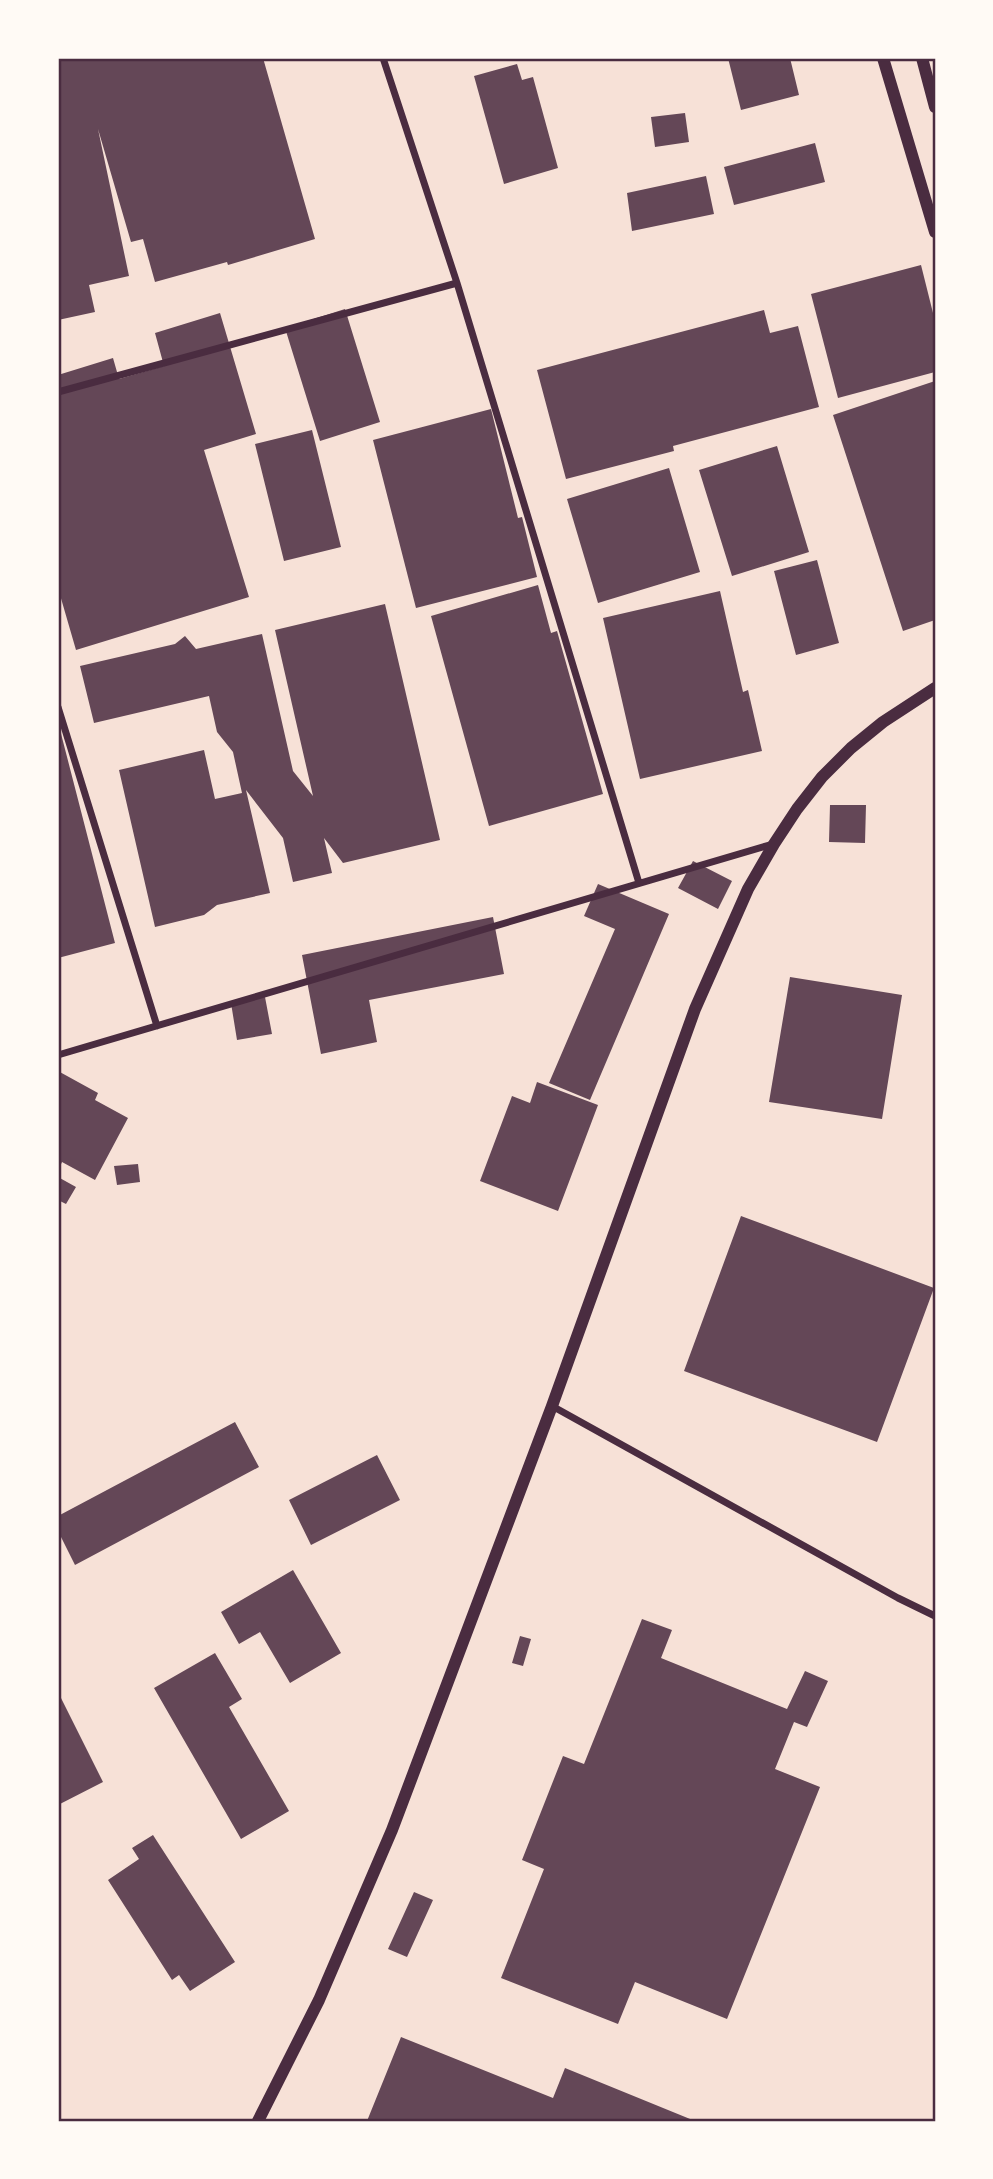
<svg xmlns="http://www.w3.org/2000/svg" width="993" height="2179" viewBox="0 0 993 2179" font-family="'PT Sans',sans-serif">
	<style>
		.building { fill: #644757 }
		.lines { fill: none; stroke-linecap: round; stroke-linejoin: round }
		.minor { stroke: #4a2c40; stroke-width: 7 }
		.tertiary { stroke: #4a2c40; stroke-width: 12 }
		.neatline { fill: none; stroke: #4a2c40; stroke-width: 2.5 }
	</style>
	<rect width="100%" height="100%" fill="#f7e1d7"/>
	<path class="building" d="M58 58H263L315 239 228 265 227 262 155 282 143 239 131 242 98 129 129 276 89 285 95 312 58 320Z
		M728 58H790L799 95 741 110Z
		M517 64 522 80 533 77 558 168 504 184 474 76Z
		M685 113 689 142 655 147 651 117Z
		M815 143 825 182 734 205 724 167Z
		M706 176 714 214 632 231 627 193Z
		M921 265 935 321V372L838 398 811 294Z
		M345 309 380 422 320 441 285 328Z
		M764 310 770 333 798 326 819 407 673 446 674 451 566 479 537 370Z
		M220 313 256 434 204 450 249 597 76 650 58 588V375L113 358 119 379 164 366 155 333Z
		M935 381V620L903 631 833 415Z
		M491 409 518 518 522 517 537 577 416 608 373 440Z
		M312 430 341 547 284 561 255 444Z
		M777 446 809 552 732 576 699 470Z
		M669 468 700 572 598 603 567 499Z
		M817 560 839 643 796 655 774 571Z
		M538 585 551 633 557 631 603 794 489 826 431 616Z
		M720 591 743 692 748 690 762 751 640 779 603 618Z
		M385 604 440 840 343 863 324 838 332 873 293 882 283 838 246 790 270 893 217 905 204 915 155 927 119 770 204 750 215 799 242 793 233 752 217 732 209 696 94 723 80 666 175 644 185 636 196 649 262 634 293 771 313 796 275 630Z
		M58 722 115 943 58 958Z
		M830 805H866L865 843 829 842Z
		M693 861 732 881 718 909 678 888Z
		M598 884 669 914 590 1100 549 1083 615 929 584 916Z
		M493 917 504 974 369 1000 377 1042 321 1054 302 955Z
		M790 977 902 995 882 1119 769 1102Z
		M265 997 272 1034 237 1040 231 1003Z
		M58 1071 98 1093 95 1100 128 1118 95 1180 62 1162 58 1171Z
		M537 1082 598 1105 558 1211 480 1181 512 1096 530 1103Z
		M138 1164 140 1182 117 1185 114 1166Z
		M58 1177 76 1187 66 1204 58 1200Z
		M741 1216 934 1288 877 1442 684 1371Z
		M235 1422 259 1467 75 1565 58 1531V1516Z
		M377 1455 400 1500 311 1545 289 1500Z
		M293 1570 341 1653 290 1683 260 1632 239 1644 221 1612Z
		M642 1619 672 1630 661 1658 787 1709 805 1671 828 1681 807 1727 794 1722 775 1769 820 1787 727 2019 635 1982 618 2024 501 1978 544 1869 522 1860 563 1756 584 1764Z
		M520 1636 531 1639 523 1666 512 1663Z
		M215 1653 242 1699 229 1707 289 1811 241 1839 154 1688Z
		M58 1692 103 1782 58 1805Z
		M153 1835 235 1962 190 1991 179 1975 172 1980 108 1880 139 1859 132 1848Z
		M414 1892 433 1900 407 1957 388 1949Z
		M401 2037 553 2098 565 2068 695 2121H367Z"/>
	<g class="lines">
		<path class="minor" d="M383 58 457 283 639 883
			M58 392 457 283
			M58 707 157 1026
			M58 1055 773 844
			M552 1406 898 1598 935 1616"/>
		<path class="tertiary" d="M883 58 935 232
			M922 58 935 107
			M258 2121 319 2000 392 1830 552 1406 695 1009 748 889 774 844 797 809 822 777 851 748 883 722 935 688"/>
	</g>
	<rect width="993" height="2179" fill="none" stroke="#fffaf5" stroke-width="119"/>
	<rect x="60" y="60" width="874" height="2060" class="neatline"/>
</svg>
